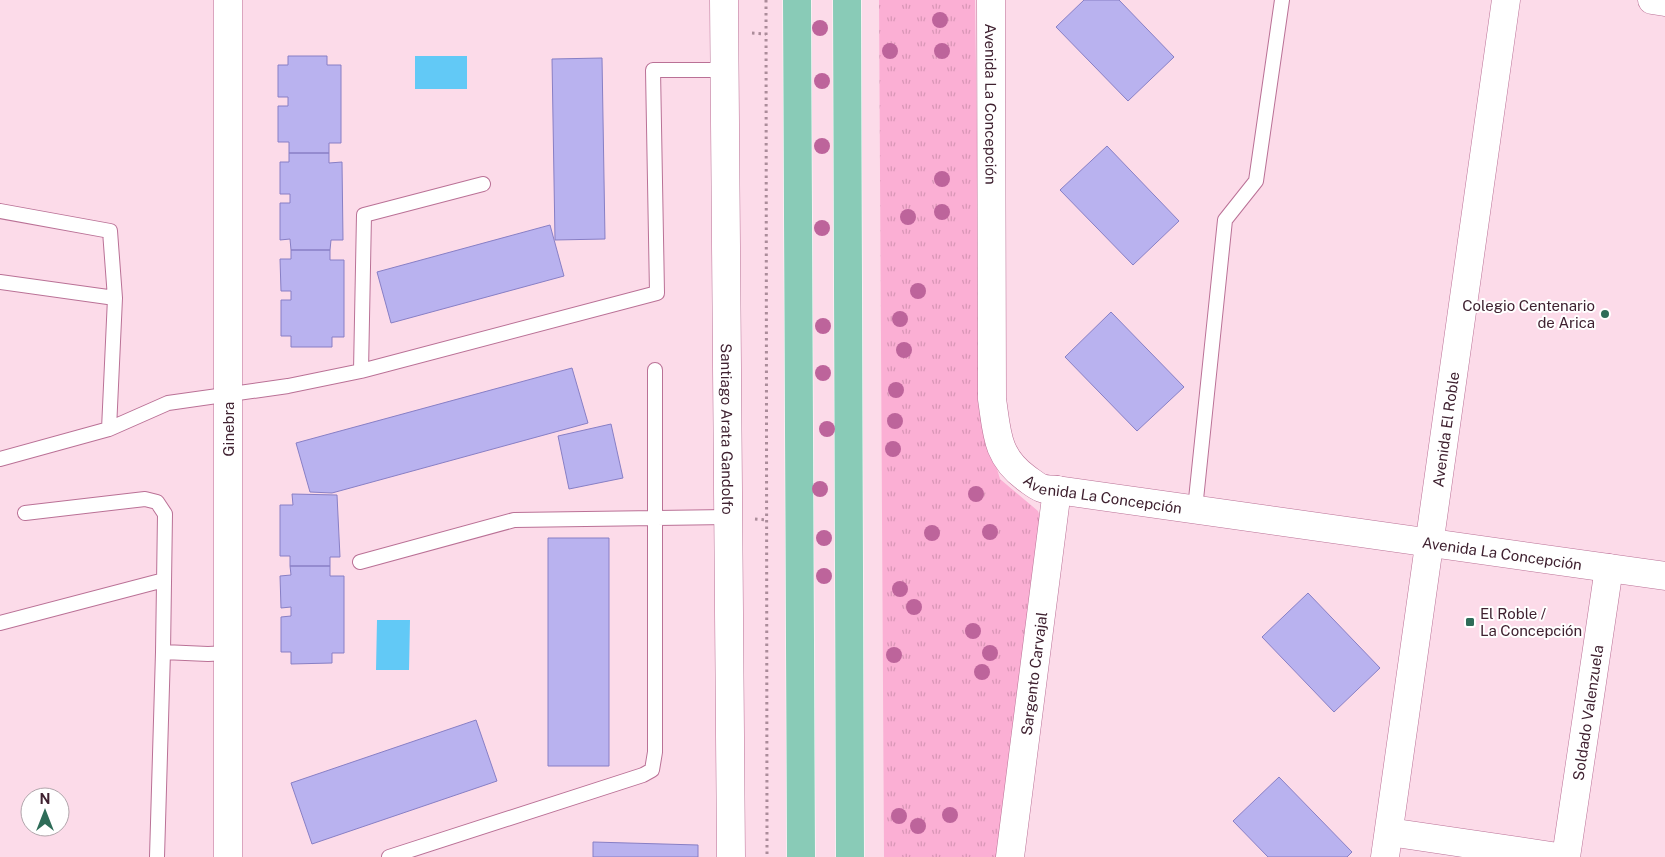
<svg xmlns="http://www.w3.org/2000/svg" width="1665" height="857" viewBox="0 0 1665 857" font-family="'Public Sans',sans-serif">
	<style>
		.park { fill: url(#park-tufts) }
		.water { fill: #62c9f6 }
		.building { fill: #b9b2ef; stroke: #887fc5 }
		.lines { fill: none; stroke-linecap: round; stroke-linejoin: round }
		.service-casing { stroke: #ba7196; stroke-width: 16 }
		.minor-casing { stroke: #ba7196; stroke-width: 29 }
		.tertiary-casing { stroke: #ba7196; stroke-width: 29 }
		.primary-casing { stroke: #fff; stroke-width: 29 }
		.path { stroke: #ab8c9a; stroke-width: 3; stroke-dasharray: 2.5 4; stroke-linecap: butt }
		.service { stroke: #fff; stroke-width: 14 }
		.minor { stroke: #fff; stroke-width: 28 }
		.tertiary { stroke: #fff; stroke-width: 28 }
		.primary { stroke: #89cbb7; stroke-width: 28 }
		.tree { fill: #bd649b }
		.poi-dot { fill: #2e6c58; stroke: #fff; stroke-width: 2 }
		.labels { text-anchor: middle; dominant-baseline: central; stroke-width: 4; stroke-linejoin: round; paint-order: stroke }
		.street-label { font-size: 15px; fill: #3f2130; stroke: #fff }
		.poi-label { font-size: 15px; fill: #3f2130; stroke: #fff; text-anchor: end }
	</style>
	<defs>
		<pattern id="park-tufts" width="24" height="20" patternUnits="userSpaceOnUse" patternTransform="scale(1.25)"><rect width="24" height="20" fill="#fbafd4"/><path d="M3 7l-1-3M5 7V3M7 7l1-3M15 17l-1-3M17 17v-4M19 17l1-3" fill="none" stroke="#d896b6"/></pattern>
	</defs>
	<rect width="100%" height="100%" fill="#fcdbe9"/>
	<path class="park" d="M879 0H975L981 414 1000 479 1038 511 1042 523 1001 857H884Z"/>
	<path class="water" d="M415 56H467V89H415Z
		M377 620H410L409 670H376Z"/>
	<path class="building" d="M1084 0H1119L1174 57 1128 101 1056 27Z
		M288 56H327V65H341V143H329V153H289V142H278V106H288V97H278V65H288Z
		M602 58 605 239 555 240 552 59Z
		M1107 146 1179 221 1133 265 1060 190Z
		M289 153H329V163L342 162 343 240H331L330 250H291L290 239 280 240V203H290V194H280V162H289Z
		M550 225 564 276 391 323 377 272Z
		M291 250H330V260H344V337H332V347H291V336H281V300H291V291H281L280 259H291Z
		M1111 312 1184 387 1137 431 1065 357Z
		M572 368 588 423 332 493 310 492 296 443Z
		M611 424 623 478 569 489 558 436Z
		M292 494 337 495 340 557H330V566H290V556H280V505H293Z
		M548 538H609V766H548Z
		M290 566H330V576H344V653H332V663L291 664V652H281V617L291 616V607L281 608 280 576 291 575Z
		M1308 593 1380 668 1334 712 1262 637Z
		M476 720 497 781 312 844 291 783Z
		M1279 777 1352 852 1347 857H1268L1233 821Z
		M593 842 698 845V857H593Z"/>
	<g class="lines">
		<g class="service-casing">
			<path id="service" d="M0 211 110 231 115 298 109 429 168 403 288 386 361 371 657 293 653 70H725
				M0 282 115 298
				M361 371 364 215 483 184
				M0 459 109 429
				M1195 509 1225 220 1256 181 1282 0
				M25 513 145 499 157 502 165 514 163 652 157 857
				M360 562 514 520 728 517
				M0 623 164 580
				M163 652 208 654 228 653
				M389 857 643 775 652 770 655 752V370"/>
		</g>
		<g class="minor-casing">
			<g id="minor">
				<path d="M228 0V857"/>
				<path id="s1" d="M724 0 731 857"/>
				<path id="s2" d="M991 0 992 399C997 432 996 456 1026 478 1040 488 1039 489 1057 490L1665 576"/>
				<path d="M1652 0 1665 2"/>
				<path d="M1389 832 1558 857"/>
				<path id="s3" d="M1010 857 1057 490"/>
				<path id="s4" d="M1566 857 1609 568"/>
			</g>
		</g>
		<g class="tertiary-casing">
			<g id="tertiary">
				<path id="s5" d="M1385 857 1506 0"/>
			</g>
		</g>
		<g class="primary-casing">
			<path id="primary" d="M797 0 801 857
				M847 0 850 857"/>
		</g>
		<path class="path" d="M766 0 767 857
			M752 33 766 34
			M755 519 766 520"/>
		<use href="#service" class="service"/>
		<use href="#minor" class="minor"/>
		<use href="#tertiary" class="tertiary"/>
		<use href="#primary" class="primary"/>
	</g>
	<g class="tree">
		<circle cx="940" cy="20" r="8"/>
		<circle cx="820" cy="28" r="8"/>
		<circle cx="890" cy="51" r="8"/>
		<circle cx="942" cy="51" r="8"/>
		<circle cx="822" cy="81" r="8"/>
		<circle cx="822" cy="146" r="8"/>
		<circle cx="942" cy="179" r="8"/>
		<circle cx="942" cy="212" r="8"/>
		<circle cx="908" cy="217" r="8"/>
		<circle cx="822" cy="228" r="8"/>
		<circle cx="918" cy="291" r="8"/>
		<circle cx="900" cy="319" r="8"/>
		<circle cx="823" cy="326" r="8"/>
		<circle cx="904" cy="350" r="8"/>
		<circle cx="823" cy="373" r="8"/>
		<circle cx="896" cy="390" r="8"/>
		<circle cx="895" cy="421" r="8"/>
		<circle cx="827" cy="429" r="8"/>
		<circle cx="893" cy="449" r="8"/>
		<circle cx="820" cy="489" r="8"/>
		<circle cx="976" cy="494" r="8"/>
		<circle cx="990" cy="532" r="8"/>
		<circle cx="932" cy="533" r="8"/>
		<circle cx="824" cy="538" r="8"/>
		<circle cx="824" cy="576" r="8"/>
		<circle cx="900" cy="589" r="8"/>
		<circle cx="914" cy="607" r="8"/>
		<circle cx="973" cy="631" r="8"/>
		<circle cx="990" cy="653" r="8"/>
		<circle cx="894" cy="655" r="8"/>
		<circle cx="982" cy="672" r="8"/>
		<circle cx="950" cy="815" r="8"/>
		<circle cx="899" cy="816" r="8"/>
		<circle cx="918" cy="826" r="8"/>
	</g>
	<g class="poi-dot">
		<circle cx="1605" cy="314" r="5"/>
		<rect x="1465" y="617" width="10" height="10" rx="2.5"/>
	</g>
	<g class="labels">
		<g class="street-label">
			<text stroke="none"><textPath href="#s2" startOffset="104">Avenida La Concepción</textPath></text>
			<text stroke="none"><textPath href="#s5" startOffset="432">Avenida El Roble</textPath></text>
			<text transform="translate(228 429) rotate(-90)">Ginebra</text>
			<text stroke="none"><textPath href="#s1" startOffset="429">Santiago Arata Gandolfo</textPath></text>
			<text stroke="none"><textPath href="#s2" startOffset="568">Avenida La Concepción</textPath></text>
			<text stroke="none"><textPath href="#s2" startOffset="972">Avenida La Concepción</textPath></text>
			<text stroke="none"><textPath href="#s3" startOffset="185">Sargento Carvajal</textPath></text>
			<text stroke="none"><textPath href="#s4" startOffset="146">Soldado Valenzuela</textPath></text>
		</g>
		<g class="poi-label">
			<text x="1595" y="305">Colegio Centenario<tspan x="1595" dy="17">de Arica</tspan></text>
			<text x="1480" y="613" text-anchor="start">El Roble /<tspan x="1480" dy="17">La Concepción</tspan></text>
		</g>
	</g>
	<g transform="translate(45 812)"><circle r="24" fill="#ffffff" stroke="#b2a6ac"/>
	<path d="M0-4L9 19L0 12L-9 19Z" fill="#2e6c58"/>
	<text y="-8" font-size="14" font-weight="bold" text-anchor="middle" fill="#3f2130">N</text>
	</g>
</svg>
